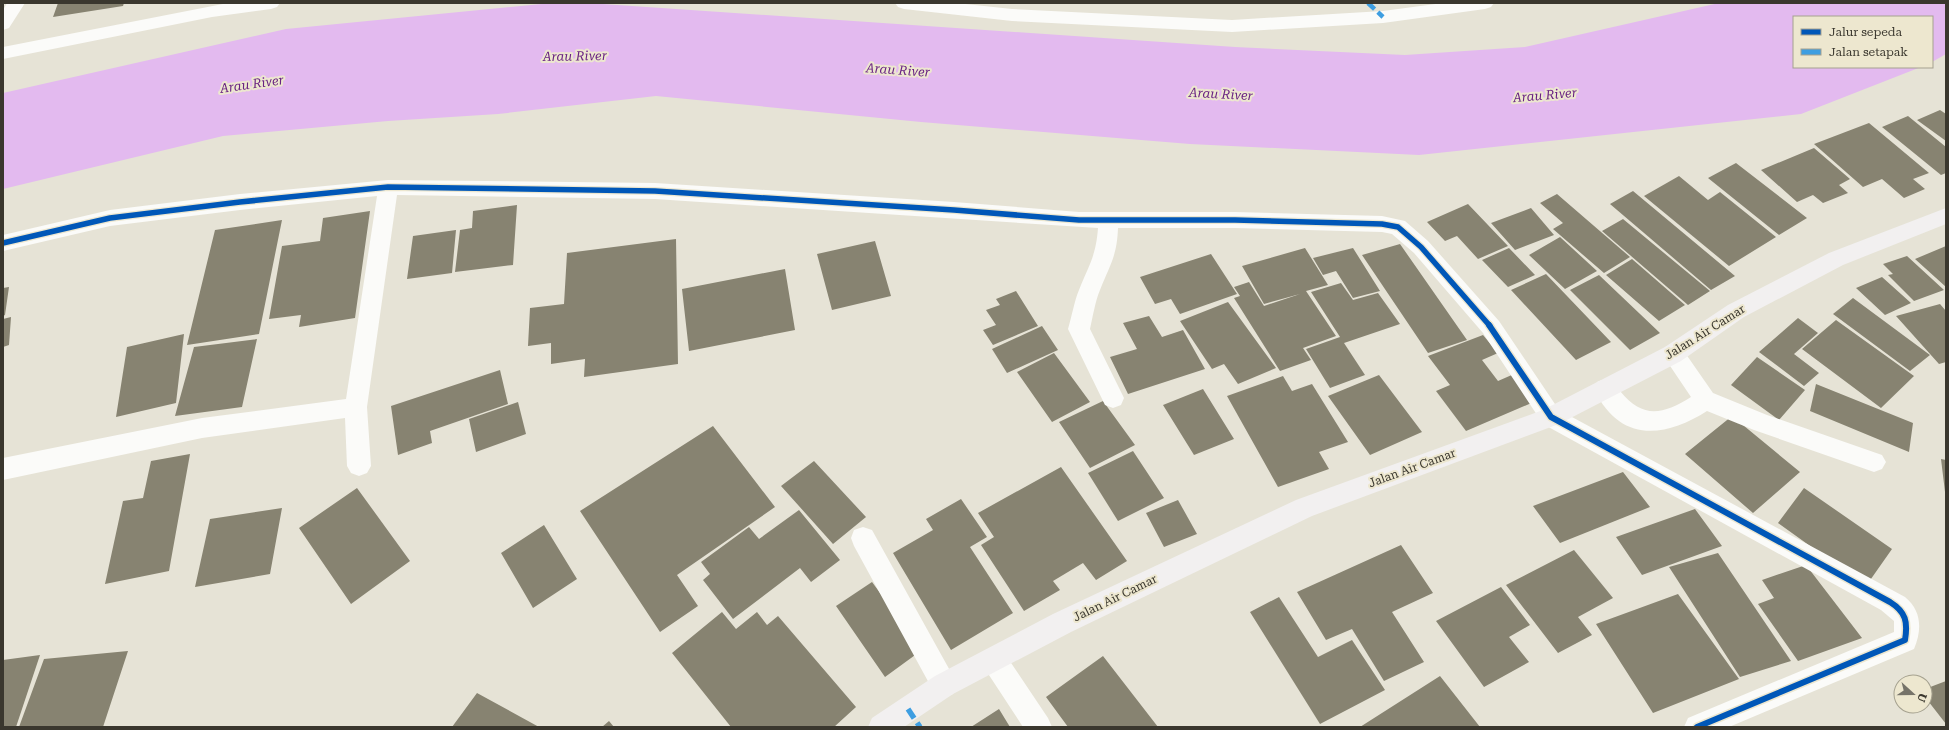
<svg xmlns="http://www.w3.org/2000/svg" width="1949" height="730" viewBox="0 0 1949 730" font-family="'Roboto Serif',serif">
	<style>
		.water { fill: #e3baef }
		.building { fill: #878371 }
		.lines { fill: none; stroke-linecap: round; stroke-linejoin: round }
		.street { fill: #fbfbf9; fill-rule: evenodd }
		.secondary { fill: #f2f0f0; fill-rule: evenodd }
		.quiet-far1 { stroke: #3e9ee1; stroke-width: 4.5; stroke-dasharray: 9 4.5; stroke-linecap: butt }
		.quiet { stroke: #3e9ee1; stroke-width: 5.5; stroke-dasharray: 11 5.5; stroke-linecap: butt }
		.cycleway-far1-casing { stroke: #ede7cf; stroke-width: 8 }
		.cycleway-casing { stroke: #ede7cf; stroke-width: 9 }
		.cycleway-far1 { stroke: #0057b8; stroke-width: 5.5 }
		.cycleway { stroke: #0057b8; stroke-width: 6 }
		.labels { text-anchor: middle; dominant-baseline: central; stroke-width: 4; stroke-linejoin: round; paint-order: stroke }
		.street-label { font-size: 12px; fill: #3a372e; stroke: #ede7cf }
		.water-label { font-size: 13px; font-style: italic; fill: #692282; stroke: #ede7cf }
	</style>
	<rect width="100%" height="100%" fill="#e6e3d6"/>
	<path class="water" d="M552 3H588L1235 47 1405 55 1525 47 1719 3H1946V54L1932 62V17H1794V67H1921L1801 114 1419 155 1190 144 921 122 656 96 498 114 388 121 223 136 3 189V93L286 29Z"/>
	<path class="building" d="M58 3H124L123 6 53 17Z
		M1940 110 1946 114V141L1917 120Z
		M1908 116 1946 147V173L1941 175 1882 127Z
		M1869 123 1929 173 1913 179 1925 189 1904 198 1882 179 1863 187 1814 144Z
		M1814 148 1850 179 1839 185 1848 193 1823 203 1813 195 1797 202 1761 170Z
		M1736 163 1807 218 1779 235 1708 178Z
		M1679 176 1708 200 1720 192 1776 237 1729 266 1644 196Z
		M1633 191 1735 276 1711 290 1610 204Z
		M1557 194 1630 257 1604 273 1553 229 1563 223 1540 203Z
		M1468 204 1508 246 1478 259 1457 236 1445 241 1427 222Z
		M517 205 513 265 455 272 460 230 472 228 473 211Z
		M1531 208 1554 235 1515 250 1491 223Z
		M370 211 355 318 299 327 301 315 269 319 282 246 320 241 323 218Z
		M1623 219 1710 291 1688 305 1602 231Z
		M282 220 259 334 187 345 215 230Z
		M456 230 452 273 407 279 413 236Z
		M1560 237 1597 271 1565 289 1529 255Z
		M676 239 678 364 584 377 585 359 551 364V343L528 346 530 308 564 304 567 253Z
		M875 241 891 296 832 310 817 254Z
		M1400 244 1467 340 1428 353 1362 255Z
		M1946 246V287L1915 259Z
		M1305 248 1328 285 1306 291 1336 336 1303 348 1311 360 1280 371 1234 298 1240 296 1234 287 1249 282 1264 306 1300 294 1264 304 1242 266Z
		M1353 248 1380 291 1353 298 1336 271 1323 275 1313 258Z
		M1509 248 1535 275 1508 287 1482 260Z
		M1211 254 1237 294 1180 314 1171 299 1155 304 1140 277Z
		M1907 256 1944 290 1914 301 1888 275 1893 274 1883 264Z
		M1632 259 1685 305 1659 321 1606 275Z
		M785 269 795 330 689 351 682 289Z
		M1546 274 1611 342 1576 360 1511 290Z
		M1599 275 1660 333 1630 350 1570 290Z
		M1882 277 1911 303 1885 315 1856 288Z
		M1341 283 1353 300 1378 293 1400 324 1344 343 1365 375 1330 388 1306 349 1340 337 1311 292Z
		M9 287 5 315 3 316V288Z
		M1016 291 1038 326 993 345 983 330 996 325 986 310 1000 305 996 299Z
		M1853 298 1930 355 1910 371 1833 314Z
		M1228 302 1276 368 1238 384 1224 364 1212 369 1180 321Z
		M1940 304 1946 311V362L1939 364 1896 316Z
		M1149 316 1162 337 1183 330 1205 369 1128 394 1110 357 1137 349 1123 323Z
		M11 317 9 345 3 347V319Z
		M1798 318 1818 333 1794 354 1819 373 1804 386 1759 352Z
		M1836 320 1914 376 1881 408 1802 349Z
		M1042 326 1058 350 1007 373 992 349Z
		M184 334 176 403 116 417 127 347Z
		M1483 335 1498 353 1482 360 1498 381 1514 374 1536 401 1466 431 1436 391 1450 385 1428 356Z
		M257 339 242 407 175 416 194 347Z
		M1054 353 1090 402 1052 422 1017 372Z
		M1757 357 1805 390 1779 420 1731 385Z
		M500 370 508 404 430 431 432 443 398 455 391 406Z
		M1379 375 1422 432 1370 455 1328 396Z
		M1283 376 1292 391 1312 384 1348 442 1319 452 1329 469 1278 487 1227 396Z
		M1816 384 1913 423 1909 452 1810 411Z
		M1203 389 1234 439 1194 455 1163 405Z
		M1103 401 1135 445 1090 468 1059 422Z
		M518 402 526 434 476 452 469 419Z
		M1732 416 1800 472 1753 513 1685 454Z
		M713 426 775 507 677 575 698 606 660 632 580 511Z
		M1133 451 1164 498 1118 521 1088 473Z
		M190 454 169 571 105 584 123 501 143 498 151 461Z
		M1941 459 1946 460V492H1945Z
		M814 461 866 517 833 544 781 486Z
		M1061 467 1127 561 1096 580 1083 563 1053 581 1060 590 1024 611 981 545 994 537 978 513Z
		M1623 472 1650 507 1560 543 1533 506Z
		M357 488 410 561 351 604 299 528Z
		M1804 488 1892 549 1866 586 1778 523Z
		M961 499 987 537 970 547 1013 613 951 650 893 553 933 530 926 519Z
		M1178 500 1197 534 1164 547 1146 513Z
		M282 508 270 574 195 587 210 519Z
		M1695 509 1722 546 1642 575 1616 537Z
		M799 510 840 560 811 582 800 568 733 619 703 580 710 574 701 562 749 527 759 539Z
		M544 525 577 579 533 608 501 553Z
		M1401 545 1433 593 1392 612 1424 662 1384 681 1352 629 1326 640 1297 592Z
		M1574 550 1613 598 1578 617 1592 635 1558 653 1506 585Z
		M1718 553 1791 661 1740 677 1669 567Z
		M1806 565 1862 638 1798 661 1758 604 1774 598 1762 580Z
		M872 582 922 650 885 677 836 606Z
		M1501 587 1530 625 1509 637 1529 662 1484 687 1436 621Z
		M1678 594 1739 679 1653 713 1596 624Z
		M1279 597 1318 657 1352 640 1385 690 1320 724 1250 612Z
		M722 612 736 629 757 612 767 625 778 616 856 707 834 727H731L672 653Z
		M128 651 103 727H19L44 659Z
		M40 655 16 727H3V660Z
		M1103 656 1158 727H1068L1046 697Z
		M1440 676 1480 727H1360Z
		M1946 681V724L1925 697V689Z
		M477 693 539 727H452Z
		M999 709 1010 727H971Z
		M609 721 614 727H602Z"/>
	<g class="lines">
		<path class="street" d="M7 3H25L9 28 3 30V10Z
			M228 3H280L277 7 271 9 212 17 3 59V47Z
			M895 3H956L1012 9 1232 20 1383 11 1443 3H1494L1491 7 1485 9 1383 23 1232 32 1012 21 904 9 898 7Z
			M388 180 655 183 954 202 1079 212H1235L1382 216 1405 221 1428 241 1499 321 1559 410 1905 597C1922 611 1922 630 1914 649L1729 727H1684L1688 718 1894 632V621L1881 610 1543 424 1483 333 1414 253 1392 234 1382 232 1235 228H1118C1117 256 1110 265 1100 290 1095 302 1093 316 1090 329L1124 398 1121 405 1113 408 1105 405 1068 329C1072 316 1074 302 1079 290 1089 265 1096 256 1098 228L655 199 397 195 367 407 371 466 367 473 359 476 351 473 347 466 345 418 202 438 3 480V458L202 418 346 399 377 196 240 210 110 226 3 251V235L110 210 240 194Z
			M1673 345 1681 347 1713 393 1767 415 1882 455 1886 462 1882 469 1874 472 1754 430 1707 411C1663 439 1619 442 1594 389L1597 382C1600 381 1603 379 1606 380 1613 381 1616 386 1620 391 1643 419 1662 415 1691 397L1662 354 1665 347Z
			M863 527 872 530 953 676 957 685 953 694 944 698 935 694 854 546 851 538 854 530Z
			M994 647 1003 651 1048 718 1052 727H1023L985 669 981 660 985 651Z"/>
		<path class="secondary" d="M1946 208V224L1843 265 1744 317 1681 361 1559 424 1312 516 1071 632 953 694 904 727H868L872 718 935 676 1053 614 1296 500 1543 410 1665 347 1728 305 1829 253Z"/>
		<path class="quiet-far1" d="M1368 3 1383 17"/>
		<path class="quiet" d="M908 709 920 727"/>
		<g class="cycleway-far1-casing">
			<path id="cycleway-far1" d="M3 243 110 218 240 202 388 187 655 191 954 210 1079 220H1235L1382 224 1398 227 1421 247 1490 326"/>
		</g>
		<g class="cycleway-casing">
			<path id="cycleway" d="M1489 325 1551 417 1890 602C1906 612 1908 622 1905 640L1697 727"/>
		</g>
		<use href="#cycleway-far1" class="cycleway-far1"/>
		<use href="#cycleway" class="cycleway"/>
	</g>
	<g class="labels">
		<g class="street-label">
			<text transform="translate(1705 332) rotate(-32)">Jalan Air Camar</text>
			<text transform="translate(1412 468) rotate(-20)">Jalan Air Camar</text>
			<text transform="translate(1115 598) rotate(-26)">Jalan Air Camar</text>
		</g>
		<g class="water-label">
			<text transform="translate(575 56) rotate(-1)">Arau River</text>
			<text transform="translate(898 70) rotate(4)">Arau River</text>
			<text transform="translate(252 84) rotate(-8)">Arau River</text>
			<text transform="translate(1221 94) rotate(3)">Arau River</text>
			<text transform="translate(1545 95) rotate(-5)">Arau River</text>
		</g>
	</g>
	<rect width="1949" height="730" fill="none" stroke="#3a372e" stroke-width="8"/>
	<rect x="1793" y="16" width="140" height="52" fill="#ede7cf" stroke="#a5a18f"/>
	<rect x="1801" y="29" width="20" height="6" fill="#0057b8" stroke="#a5a18f"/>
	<text x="1829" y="36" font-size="12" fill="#3a372e">Jalur sepeda</text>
	<rect x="1801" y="49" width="20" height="6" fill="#3e9ee1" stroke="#a5a18f"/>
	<text x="1829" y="56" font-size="12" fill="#3a372e">Jalan setapak</text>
	<g transform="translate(1913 694) rotate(111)"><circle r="19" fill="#ede7cf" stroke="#a5a18f"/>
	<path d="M0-3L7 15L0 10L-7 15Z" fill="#767369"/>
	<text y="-6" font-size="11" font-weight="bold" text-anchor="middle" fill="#3a372e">U</text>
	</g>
</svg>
